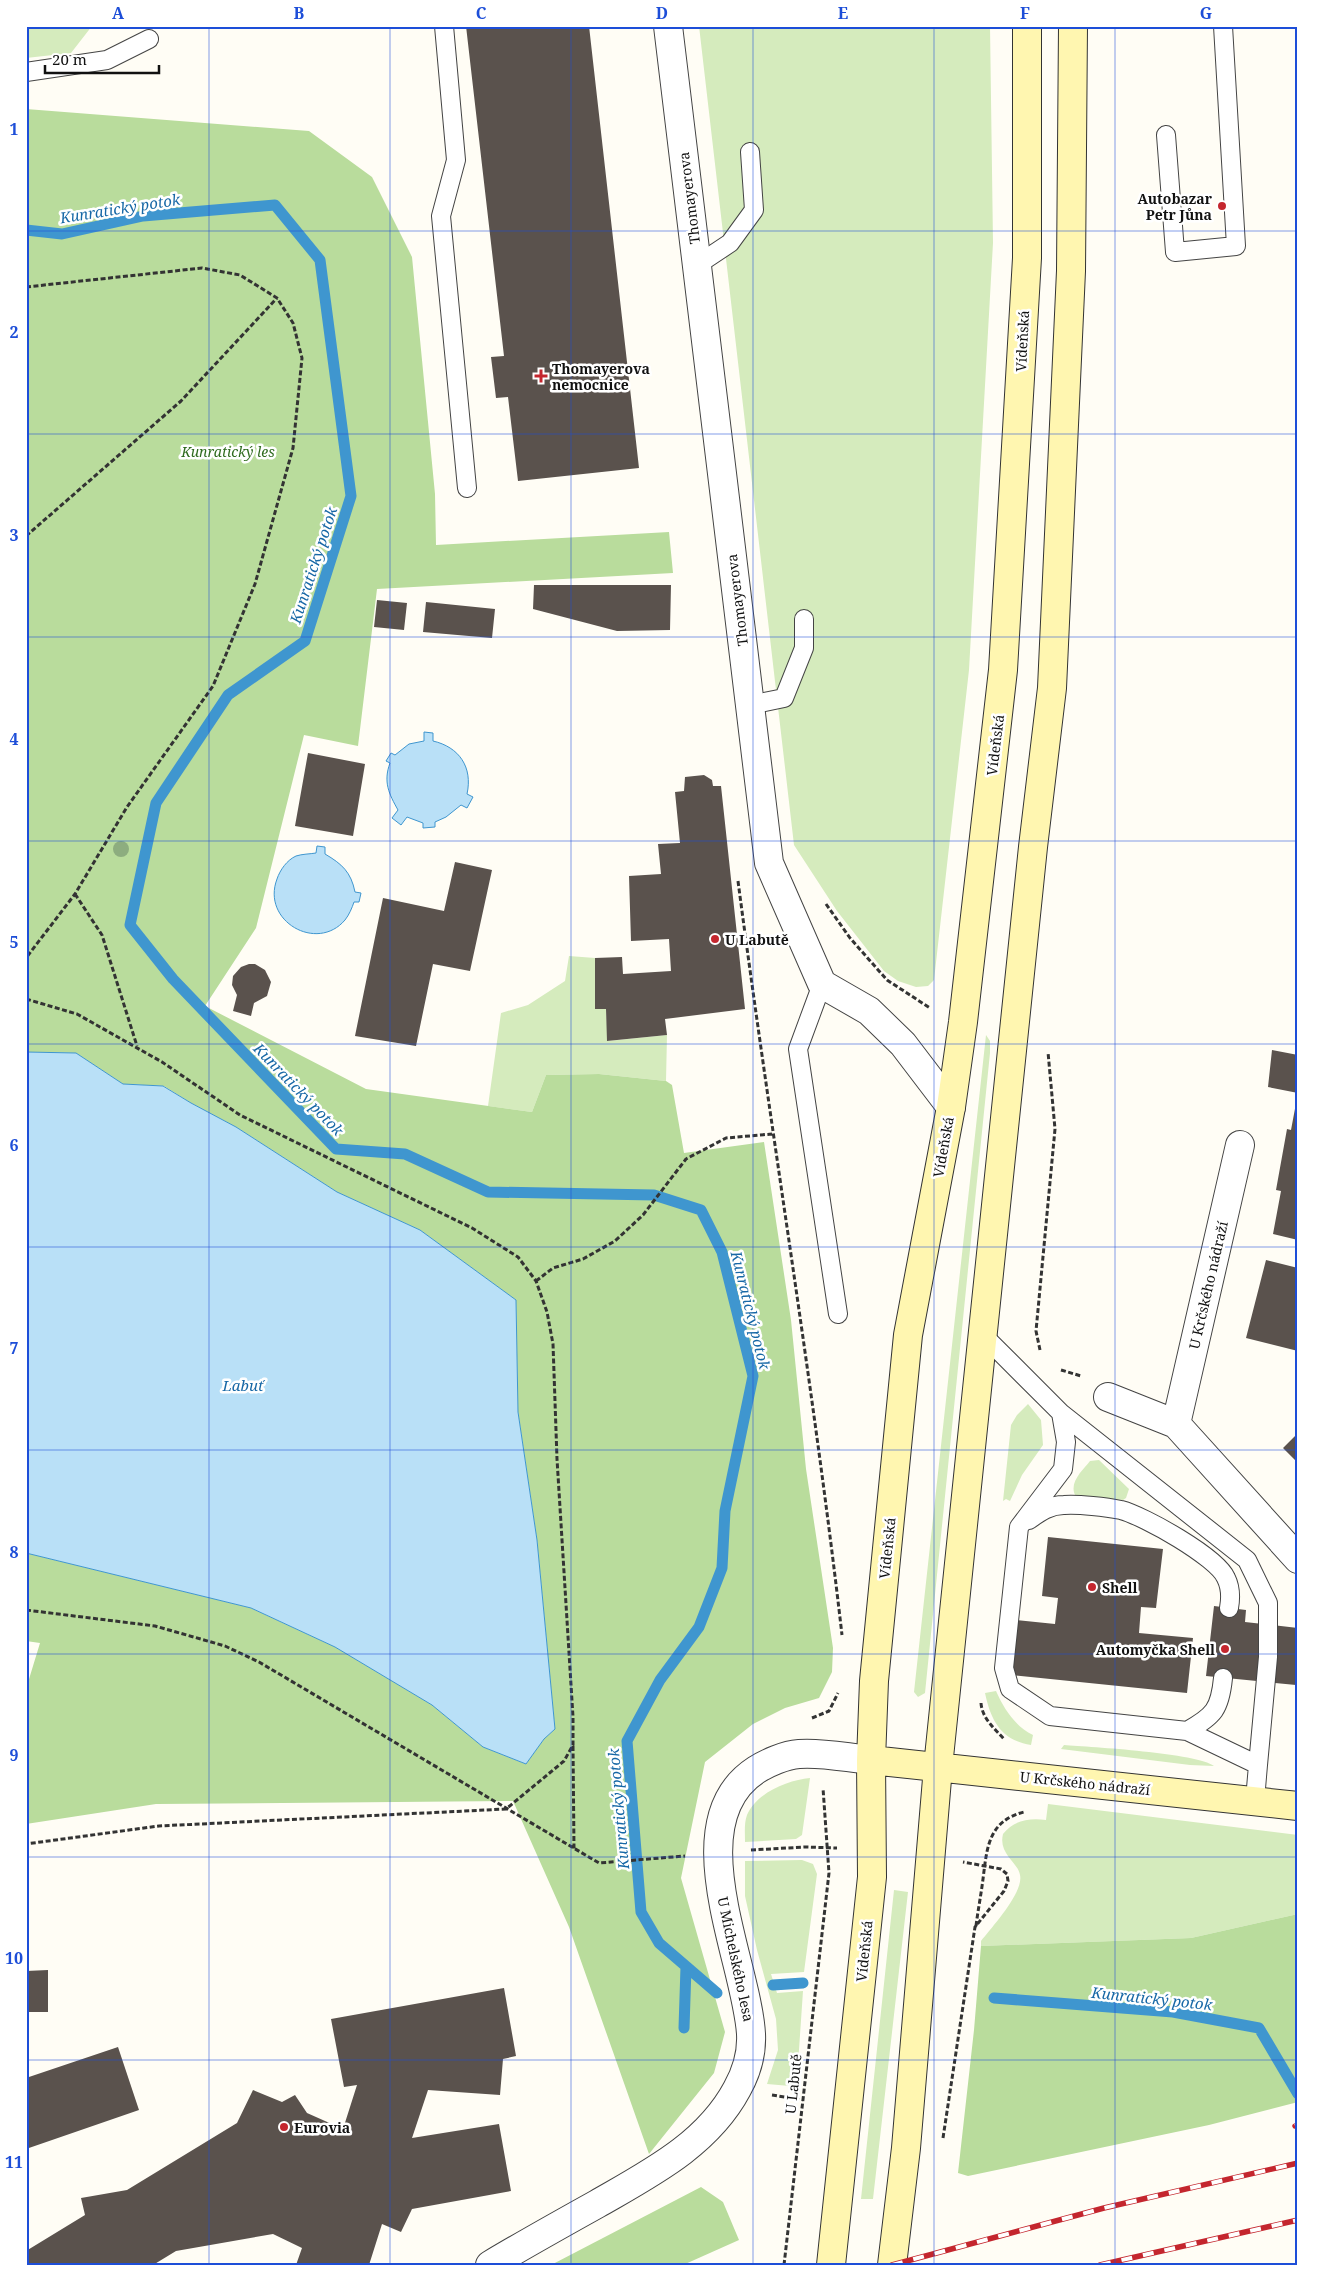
<svg xmlns="http://www.w3.org/2000/svg" width="1324" height="2291" viewBox="0 0 1324 2291" font-family="'Noto Serif',serif">
	<style>
		.green { fill: #d5ebbd }
		.forest { fill: #b9dc9c }
		.water { fill: #b9e0f7; stroke: #3f96cf }
		.lines { fill: none; stroke-linecap: round; stroke-linejoin: round }
		.stream { stroke: #3f96cf; stroke-width: 11 }
		.building { fill: #5a524d }
		.lane-casing { stroke: #444; stroke-width: 20 }
		.street-casing { stroke: #444; stroke-width: 30 }
		.secondary-casing { stroke: #333; stroke-width: 30 }
		.path { stroke: #333; stroke-width: 3; stroke-dasharray: 5 2.5; stroke-linecap: butt }
		.lane { stroke: #fff; stroke-width: 18 }
		.street { stroke: #fff; stroke-width: 28 }
		.secondary { stroke: #fff6b0; stroke-width: 28 }
		.rail-casing { stroke: #c4262e; stroke-width: 5.5 }
		.rail { stroke: #fff; stroke-width: 4; stroke-dasharray: 11; stroke-linecap: butt }
		.tree { fill: #8dad7f }
		.grid { fill: none; stroke: #1d4ed8; stroke-width: 1; stroke-opacity: 0.55 }
		.poi-dot { fill: #c4262e; stroke: #fff; stroke-width: 2 }
		.labels { text-anchor: middle; dominant-baseline: central; stroke-width: 5; stroke-linejoin: round; paint-order: stroke }
		.street-label { font-size: 14px; fill: #111; stroke: #fff }
		.poi-label { font-size: 14px; font-weight: bold; fill: #111; stroke: #fff; text-anchor: start }
		.park-label { font-size: 14px; font-style: italic; fill: #2f6b1f; stroke: #fff }
		.water-label { font-size: 15px; font-style: italic; fill: #1768a6; stroke: #fff }
		.neatline { fill: none; stroke: #1d4ed8; stroke-width: 2 }
		.grid-label { font-size: 16px; text-anchor: middle; font-weight: bold; fill: #1d4ed8 }
	</style>
	<rect width="100%" height="100%" fill="#fffdf5"/>
	<path class="green" d="M26 26H92L71 53 26 58Z
		M699 26H990L993 243 969 670 934 980 928 986 916 987 898 981 884 971 837 911 794 845Z
		M569 956 595 958V1009H606L608 1041 667 1035 666 1081 599 1074 546 1075 532 1112 488 1106 501 1013 528 1005 565 981Z
		M986 1035 990 1041V1053L925 1693 918 1697 914 1692Z
		M1028 1404 1041 1420 1043 1445 1022 1475 1010 1501 1006 1499 1003 1501 1011 1425 1017 1415Z
		M1099 1460 1129 1489 1126 1498 1123 1500 1075 1495C1069 1482 1083 1470 1090 1461Z
		M996 1691C1004 1709 1015 1726 1033 1735L1031 1745C1001 1740 991 1721 985 1693Z
		M1064 1745C1091 1747 1198 1753 1214 1766L1190 1765 1061 1749Z
		M810 1778 802 1835 796 1839 745 1842C745 1834 744 1823 747 1815 756 1793 788 1780 810 1778Z
		M1048 1804 1298 1835V1914L1191 1938 981 1946V1941C992 1927 1024 1892 1020 1875 1018 1862 998 1854 1003 1834 1014 1820 1029 1818 1046 1820Z
		M802 1860 813 1864 817 1874 804 1972 771 1974 777 1993 803 1991 797 2079 790 2086 767 2084 778 2050 776 2019 757 1950 745 1896V1861Z
		M894 1890 908 1892 873 2199H861Z"/>
	<path class="forest" d="M26 109 309 131 372 177 412 257 435 494 436 545 669 532 673 573 377 589 358 746 304 735 256 928 205 1006 366 1089 532 1112 546 1075 599 1074 666 1081 672 1085 684 1153 764 1142 791 1320 806 1469 833 1648 832 1672 819 1698 785 1708 753 1724 705 1762 681 1878 725 2032 714 2073 649 2154 569 1927 513 1801 156 1804 26 1824V1689L40 1643 26 1641V1553L251 1608 335 1647 432 1705 483 1747 526 1764 544 1739 555 1729 537 1540 518 1412 516 1300 420 1230 337 1192 236 1127 191 1103 164 1086 123 1084 76 1053 26 1052Z
		M1298 1914V2102L1209 2125 968 2176 958 2173 974 2030 981 1946 1191 1938Z
		M701 2187 723 2202 739 2240 683 2265H551Z"/>
	<path class="water" d="M424 732 433 733V741C459 747 473 767 467 794L473 797 467 808 461 805 446 817 435 822V827L423 828V823L407 817 401 825 392 818 398 810C389 794 383 782 390 763L386 761 391 753 395 755 409 744 424 741Z
		M317 846 325 847V854C342 864 351 872 355 892L361 893 359 902H354C352 908 349 915 345 920 317 953 261 921 277 879 280 870 287 860 296 856 302 854 310 854 316 853Z
		M26 1052 76 1053 123 1084 163 1086 191 1103 236 1127 337 1192 420 1230 516 1300 518 1412 537 1540 555 1729 544 1739 526 1764 483 1747 432 1705 335 1647 251 1608 26 1553Z"/>
	<g class="lines">
		<path class="stream" d="M26 230 62 234 143 216 275 205 320 260 351 496 305 641 228 695 156 803 130 925 173 979 336 1149 405 1154 488 1192 654 1195 701 1210 722 1252 753 1376 725 1511 722 1568 699 1627 660 1680 627 1741 641 1912 659 1943 717 1993
			M773 1985 803 1983
			M994 1998 1173 2012 1259 2028 1298 2094
			M684 2028 686 1967"/>
	</g>
	<path class="building" d="M466 26H589L639 468 518 481 508 397 496 398 491 357 504 356Z
		M534 585H671L670 630 617 631 533 609Z
		M377 600 407 603 404 630 374 627Z
		M426 602 495 609 492 638 423 632Z
		M308 753 365 764 353 836 295 826Z
		M704 775 712 780 713 786H721L745 1009 665 1019 667 1035 607 1041 606 1009H595V958L622 957 623 974 671 971 669 939 631 941 629 876 661 874 658 844 680 843 675 792 684 791 685 777Z
		M455 862 492 870 470 971 433 964 416 1046 355 1036 383 898 444 911Z
		M249 964H255L265 970 271 982 267 996 254 1003 251 1016 233 1011 237 995 232 985 233 976 241 967Z
		M1272 1050 1298 1055V1093L1268 1087Z
		M1297 1098H1298V1240L1273 1234 1281 1191 1276 1190 1287 1129 1291 1130Z
		M1266 1260 1298 1268V1351L1246 1338Z
		M1298 1433V1463L1283 1448Z
		M1048 1537 1163 1549 1156 1608 1141 1607 1139 1633 1193 1638 1187 1693 1010 1675 1016 1620 1055 1624 1058 1598 1042 1596Z
		M1214 1606 1246 1610 1245 1622 1298 1628 1296 1685 1206 1676Z
		M48 1970V2012H26V1971Z
		M504 1988 516 2056 503 2059 500 2095 428 2090 412 2138 499 2124 511 2191 412 2209 401 2232 382 2224 369 2265H296L302 2248 273 2234 176 2251 153 2265H26V2251L85 2215 81 2198 127 2190 237 2123 253 2090 282 2102 295 2095 307 2113 343 2129 357 2085 344 2087 331 2019Z
		M118 2047 139 2110 26 2149V2078Z"/>
	<g class="lines">
		<g class="lane-casing">
			<path id="lane" d="M444 26 456 160 441 216 467 488
				M26 72 107 60 149 39
				M1166 135 1175 252 1236 246 1223 26
				M697 265 730 243 754 210 750 152
				M750 705 784 698 804 648V619
				M822 984 798 1049 838 1314
				M983 1335 1061 1413 1066 1442 1063 1469 1019 1527 1004 1668 1010 1689 1050 1716 1187 1731 1258 1765 1255 1800
				M1061 1413 1247 1560 1268 1603V1657L1258 1765
				M1029 1520C1040 1512 1050 1505 1064 1505 1079 1504 1106 1507 1121 1510 1144 1516 1217 1557 1226 1578 1231 1588 1231 1597 1229 1608
				M1187 1731C1214 1716 1220 1709 1223 1678"/>
		</g>
		<g class="street-casing">
			<path id="street" d="M668 26 769 863 822 984 869 1011 903 1044 951 1107
				M1108 1397 1176 1424 1298 1559
				M1176 1424 1240 1145
				M490 2265C525 2244 561 2224 597 2204 649 2174 707 2145 737 2089 746 2073 752 2053 751 2034 747 1962 676 1822 756 1770 767 1763 785 1755 799 1754 822 1752 848 1758 871 1760"/>
		</g>
		<g class="secondary-casing">
			<path id="secondary" d="M871 1760 1298 1806
				M831 2265 872 1877 871 1760 874 1681 908 1335 951 1107 963 1022 1003 670 1027 258V26
				M892 2265 906 2148 938 1767 1033 847 1052 688 1071 271 1073 26"/>
		</g>
		<path class="path" d="M26 287 202 268 240 275 277 298 293 323 302 358 293 448 255 584 213 686 127 807 75 894 26 958
			M26 536 181 401 277 298
			M738 881C771 1133 813 1383 842 1635
			M75 894 102 935 137 1046
			M826 904 850 938 887 980 930 1008
			M26 999 77 1014 162 1062 240 1115 472 1228 518 1257 536 1281 547 1312 553 1344 557 1459 573 1717V1745L564 1761 506 1809 159 1826 26 1844
			M536 1281 553 1268 583 1259 615 1241 643 1215 686 1159 726 1138 772 1134
			M1040 1350 1036 1331 1055 1129 1048 1052
			M1061 1370 1081 1376
			M26 1610 155 1626 225 1646 259 1662 599 1863 685 1856
			M981 1703C982 1718 994 1728 1004 1739
			M812 1718 829 1711 838 1693
			M573 1746 574 1849
			M751 1850 805 1847 837 1848
			M976 1926C978 1910 981 1895 983 1879 987 1848 988 1821 1024 1812
			M772 2095 803 2100
			M943 2138 975 1927 1004 1891 1008 1881 1007 1874 1001 1869 963 1862
			M784 2265 829 1873 823 1788"/>
		<use href="#lane" class="lane"/>
		<use href="#street" class="street"/>
		<use href="#secondary" class="secondary"/>
		<g class="rail-casing">
			<path id="rail" d="M1295 2126 1298 2125
				M892 2265 1104 2208 1298 2163
				M1100 2265 1298 2220"/>
		</g>
		<use href="#rail" class="rail"/>
	</g>
	<circle class="tree" cx="121" cy="849" r="8"/>
	<path class="grid" d="M209 26V2265M390 26V2265M571 26V2265M753 26V2265M934 26V2265M1115 26V2265M26 231H1298M26 434H1298M26 637H1298M26 841H1298M26 1044H1298M26 1247H1298M26 1450H1298M26 1654H1298M26 1857H1298M26 2060H1298"/>
	<g class="poi-dot">
		<circle cx="1222" cy="206" r="5"/>
		<path d="M538.5 368.5h5v5h5v5h-5v5h-5v-5h-5v-5h5z"/>
		<circle cx="715" cy="939" r="5"/>
		<circle cx="1092" cy="1587" r="5"/>
		<circle cx="1225" cy="1649" r="5"/>
		<circle cx="284" cy="2127" r="5"/>
	</g>
	<g class="labels">
		<g class="street-label">
			<text transform="translate(689 198) rotate(-97)">Thomayerova</text>
			<text transform="translate(1022 341) rotate(-87)">Vídeňská</text>
			<text transform="translate(737 600) rotate(-97)">Thomayerova</text>
			<text transform="translate(995 745) rotate(-83)">Vídeňská</text>
			<text transform="translate(943 1147) rotate(-80)">Vídeňská</text>
			<text transform="translate(1208 1285) rotate(-77)">U Krčského nádraží</text>
			<text transform="translate(887 1548) rotate(-84)">Vídeňská</text>
			<text transform="translate(1085 1783) rotate(6)">U Krčského nádraží</text>
			<text transform="translate(864 1951) rotate(-84)">Vídeňská</text>
			<text transform="translate(736 1959) rotate(78)">U Michelského lesa</text>
			<text transform="translate(793 2084) rotate(-84)">U Labutě</text>
		</g>
		<g class="poi-label">
			<text x="1212" y="198" text-anchor="end">Autobazar<tspan x="1212" dy="16">Petr Jůna</tspan></text>
			<text x="552" y="368">Thomayerova<tspan x="552" dy="16">nemocnice</tspan></text>
			<text x="725" y="939">U Labutě</text>
			<text x="1102" y="1587">Shell</text>
			<text x="1215" y="1649" text-anchor="end">Automyčka Shell</text>
			<text x="294" y="2127">Eurovia</text>
		</g>
		<g class="park-label">
			<text x="228" y="451">Kunratický les</text>
		</g>
		<g class="water-label">
			<text transform="translate(120 208) rotate(-9)">Kunratický potok</text>
			<text transform="translate(313 565) rotate(-72)">Kunratický potok</text>
			<text transform="translate(299 1089) rotate(46)">Kunratický potok</text>
			<text transform="translate(751 1310) rotate(76)">Kunratický potok</text>
			<text x="243" y="1385">Labuť</text>
			<text transform="translate(618 1809) rotate(-95)">Kunratický potok</text>
			<text transform="translate(1152 1998) rotate(6)">Kunratický potok</text>
		</g>
	</g>
	<rect width="1324" height="2291" fill="none" stroke="#ffffff" stroke-width="55"/>
	<path d="M45 65v8h114v-8" fill="none" stroke="#111111" stroke-width="2.5"/>
	<text x="52" y="65" font-size="15" fill="#111111" stroke="#ffffff" stroke-width="4" paint-order="stroke">20 m</text>
	<rect x="28" y="28" width="1268" height="2236" class="neatline"/>
	<g class="grid-label">
		<text x="118" y="19">A</text>
		<text x="299" y="19">B</text>
		<text x="481" y="19">C</text>
		<text x="662" y="19">D</text>
		<text x="843" y="19">E</text>
		<text x="1025" y="19">F</text>
		<text x="1206" y="19">G</text>
		<text x="14" y="135">1</text>
		<text x="14" y="338">2</text>
		<text x="14" y="541">3</text>
		<text x="14" y="745">4</text>
		<text x="14" y="948">5</text>
		<text x="14" y="1151">6</text>
		<text x="14" y="1354">7</text>
		<text x="14" y="1558">8</text>
		<text x="14" y="1761">9</text>
		<text x="14" y="1964">10</text>
		<text x="14" y="2168">11</text>
	</g>
</svg>
